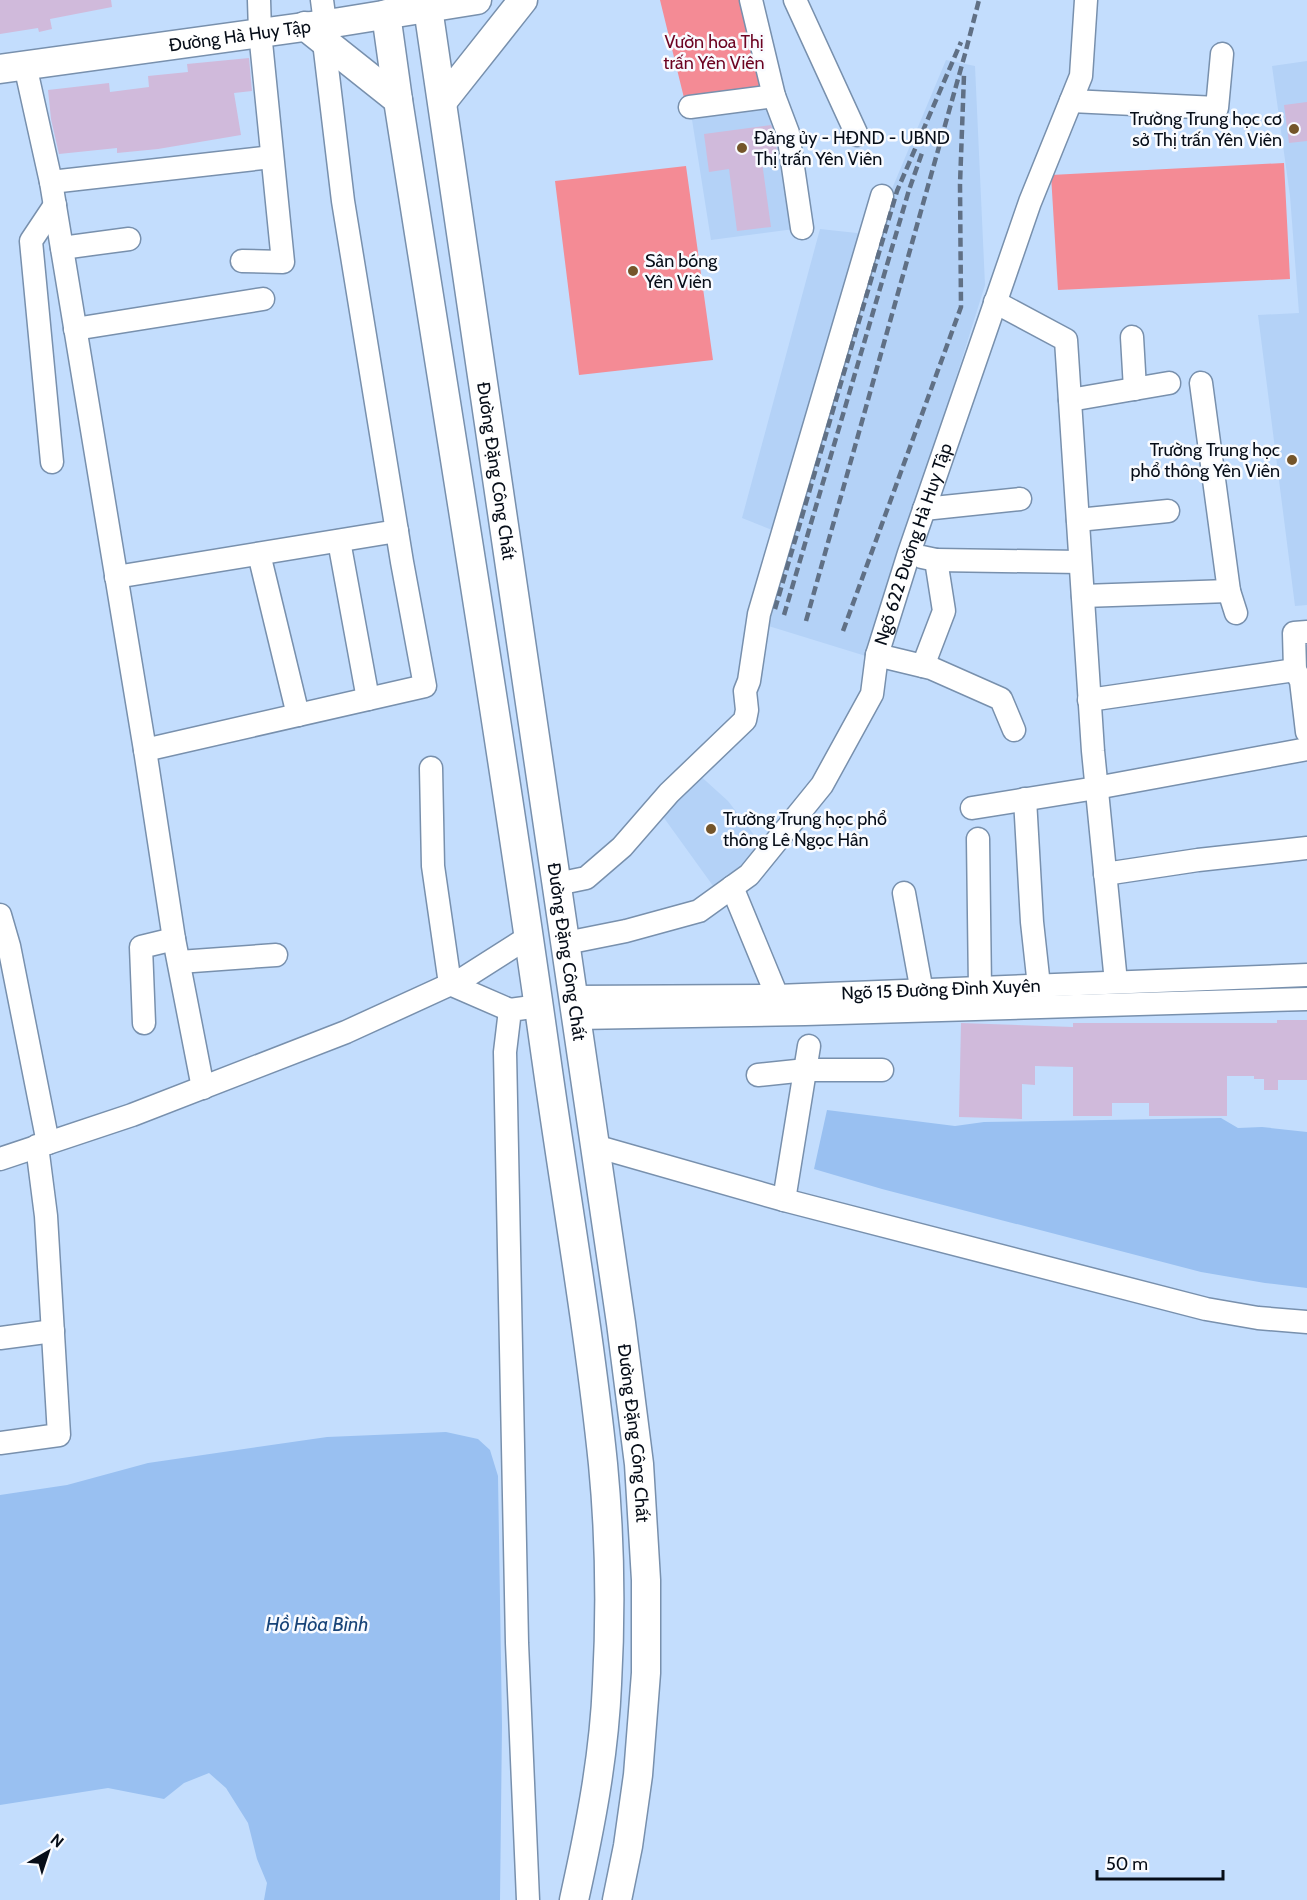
<svg xmlns="http://www.w3.org/2000/svg" width="1307" height="1900" viewBox="0 0 1307 1900" font-family="Cabin,sans-serif">
	<style>
		.built { fill: #b4d2f7 }
		.green { fill: #f48b95 }
		.water { fill: #99c0f1 }
		.building { fill: #d0badb }
		.lines { fill: none; stroke-linecap: round; stroke-linejoin: round }
		.minor-casing { stroke: #7890ad; stroke-width: 25 }
		.major-casing { stroke: #7890ad; stroke-width: 31 }
		.minor { stroke: #fff; stroke-width: 22 }
		.major { stroke: #fff; stroke-width: 28 }
		.rail { stroke: #607085; stroke-width: 4.5; stroke-dasharray: 9 4.5; stroke-linecap: butt }
		.poi-dot { fill: #74552a; stroke: #f9fbff; stroke-width: 2 }
		.labels { text-anchor: middle; dominant-baseline: central; stroke-width: 5; stroke-linejoin: round; paint-order: stroke }
		.street-label { font-size: 18px; fill: #060d18; stroke: #f9fbff }
		.park-label { font-size: 18px; fill: #6d0422; stroke: #f9fbff }
		.poi-label { font-size: 18px; fill: #060d18; stroke: #f9fbff; text-anchor: start }
		.water-label { font-size: 20px; font-style: italic; fill: #184478; stroke: #f9fbff }
	</style>
	<rect width="100%" height="100%" fill="#c3ddfd"/>
	<path class="built" d="M946 60 975 66 985 285 869 657 752 621 777 532 742 518 820 229 866 234 881 215Z
		M1307 61V605L1295 606 1258 315 1299 313 1290 196 1272 66Z
		M774 96 802 228 711 240 690 107Z
		M696 772 728 801 764 848 716 890 659 811Z"/>
	<path class="green" d="M660 0H740L764 86 685 102Z
		M1284 163 1290 279 1058 290 1051 175Z
		M686 166 713 360 579 375 555 181Z"/>
	<path class="water" d="M827 1110 955 1126 984 1122 1221 1118 1238 1128 1262 1127 1307 1132V1288L1265 1283 1201 1272 882 1189 814 1169Z
		M446 1432 478 1439 490 1450 498 1476 502 1725 500 1900H264L267 1883 257 1859 248 1823 226 1788 209 1773 184 1783 164 1799 108 1788 0 1805V1495L67 1485 148 1463 327 1437Z"/>
	<path class="building" d="M0 0H111L112 7 50 19 52 29 39 32 38 28 0 34Z
		M249 58 252 91 234 93 241 135 158 149 117 153V148L59 154 51 119 48 90 109 83 110 92 149 87 148 76 188 72 187 64Z
		M1307 102V141L1289 143 1284 105Z
		M771 125 775 136 778 160 762 162 771 227 737 231 729 169 709 172 704 134Z
		M1277 1020H1307V1080H1278V1090H1264V1079H1254V1076H1227V1116H1149V1103H1112V1116H1073V1067L1035 1066V1085L1022 1084V1119L959 1117 961 1023 1073 1027V1023H1277Z"/>
	<g class="lines">
		<g class="minor-casing">
			<g id="minor">
				<path d="M322 0 325 23"/>
				<path d="M751 0 774 96 788 133 802 228"/>
				<path d="M795 0 857 135"/>
				<path d="M25 65 51 182 145 750 174 939 203 1088"/>
				<path d="M1071 101 1217 108 1222 54"/>
				<path d="M690 107 774 96"/>
				<path d="M51 182 272 157"/>
				<path d="M62 248 129 239"/>
				<path d="M242 261 283 262 260 32 259 0"/>
				<path d="M995 302 1066 340 1093 751 1116 982"/>
				<path d="M75 329 263 299"/>
				<path d="M1132 337 1135 389"/>
				<path d="M1201 383 1229 591 1236 613"/>
				<path d="M1070 400 1169 383"/>
				<path d="M52 462 31 241 55 205"/>
				<path d="M924 509 1020 499"/>
				<path d="M1078 520 1168 511"/>
				<path d="M339 541 368 699"/>
				<path d="M259 554 298 715"/>
				<path d="M922 557 936 560 944 611 923 666"/>
				<path d="M936 560 1080 562"/>
				<path d="M116 577 397 531"/>
				<path d="M1083 596 1229 591"/>
				<path d="M1307 632 1294 633 1295 670 1301 681 1307 732"/>
				<path d="M877 655 931 668 1001 699 1014 730"/>
				<path d="M1089 700 1295 670"/>
				<path d="M145 750 425 686 402 562 343 201 324 42"/>
				<path d="M431 768 433 866 450 984 510 1010"/>
				<path d="M1025 799 1032 922 1039 986"/>
				<path d="M972 808 1096 788 1307 749"/>
				<path d="M978 839 980 989"/>
				<path d="M1105 874 1198 860 1307 848"/>
				<path d="M557 884 586 878 622 847 669 793 745 720 747 710 745 691 749 681 759 614 882 196"/>
				<path d="M732 887 777 996"/>
				<path d="M904 893 922 992"/>
				<path d="M0 915 9 946 48 1143"/>
				<path id="s1" d="M566 943 626 931 699 911 749 875 822 785 872 694 877 655 909 553 1030 202 1081 76 1086 0"/>
				<path d="M179 962 276 955"/>
				<path id="s2" d="M573 997 777 996 1307 975"/>
				<path d="M577 1018 805 1014 1307 999"/>
				<path d="M144 1023 141 947 174 939"/>
				<path d="M758 1075 806 1070H882"/>
				<path d="M595 1146 784 1200 1206 1309 1258 1318 1307 1322"/>
				<path d="M0 1159 132 1115 346 1032 464 978 530 936"/>
				<path d="M784 1200 809 1046"/>
				<path d="M0 1338 53 1331"/>
				<path d="M0 1443 59 1435 46 1216 37 1146"/>
				<path d="M528 1900 517 1643 505 1052 510 1010 539 1006"/>
			</g>
		</g>
		<g class="major-casing">
			<g id="major">
				<path id="s3" d="M428 8 621 1323 639 1464 646 1580V1673L638 1775 628 1846 617 1900"/>
				<path d="M386 14 398 100C448 419 501 738 546 1057 565 1193 589 1328 603 1464 610 1537 611 1611 607 1684 604 1757 590 1828 574 1900"/>
				<path d="M305 26 398 100"/>
				<path id="s4" d="M0 69 340 22 477 0"/>
				<path d="M443 101 523 0"/>
			</g>
		</g>
		<use href="#minor" class="minor"/>
		<use href="#major" class="major"/>
		<path class="rail" d="M775 609 897 191 961 42
			M784 615 909 190 923 150
			M806 621 965 54 979 0
			M843 631 961 307 960 184 964 75"/>
	</g>
	<g class="poi-dot">
		<circle cx="1294" cy="129" r="6"/>
		<circle cx="742" cy="148" r="6"/>
		<circle cx="633" cy="271" r="6"/>
		<circle cx="1292" cy="460" r="6"/>
		<circle cx="711" cy="829" r="6"/>
	</g>
	<g class="labels">
		<g class="street-label">
			<text stroke="none"><textPath href="#s4" startOffset="242">Đường Hà Huy Tập</textPath></text>
			<text stroke="none"><textPath href="#s3" startOffset="468">Đường Đặng Công Chất</textPath></text>
			<text stroke="none"><textPath href="#s1" startOffset="574">Ngõ 622 Đường Hà Huy Tập</textPath></text>
			<text stroke="none"><textPath href="#s3" startOffset="954">Đường Đặng Công Chất</textPath></text>
			<text stroke="none"><textPath href="#s2" startOffset="368">Ngõ 15 Đường Đình Xuyên</textPath></text>
			<text stroke="none"><textPath href="#s3" startOffset="1440">Đường Đặng Công Chất</textPath></text>
		</g>
		<g class="park-label">
			<text x="714" y="42">Vườn hoa Thị<tspan x="714" dy="21">trấn Yên Viên</tspan></text>
		</g>
		<g class="poi-label">
			<text x="1282" y="119" text-anchor="end">Trường Trung học cơ<tspan x="1282" dy="21">sở Thị trấn Yên Viên</tspan></text>
			<text x="754" y="138">Đảng ủy - HĐND - UBND<tspan x="754" dy="21">Thị trấn Yên Viên</tspan></text>
			<text x="645" y="261">Sân bóng<tspan x="645" dy="21">Yên Viên</tspan></text>
			<text x="1280" y="450" text-anchor="end">Trường Trung học<tspan x="1280" dy="21">phổ thông Yên Viên</tspan></text>
			<text x="723" y="819">Trường Trung học phổ<tspan x="723" dy="21">thông Lê Ngọc Hân</tspan></text>
		</g>
		<g class="water-label">
			<text x="317" y="1624">Hồ Hòa Bình</text>
		</g>
	</g>
	<g transform="translate(48 1852) rotate(39)" stroke="#f9fbff" stroke-width="4.5" paint-order="stroke">
	<path d="M0-4.5L10 22L0 15L-10 22Z" fill="#060d18"/>
	<text y="-9" font-size="16" font-weight="bold" text-anchor="middle" fill="#060d18">N</text>
	</g>
	<path d="M1097 1870v9h126v-9" fill="none" stroke="#060d18" stroke-width="3"/>
	<text x="1106" y="1870" font-size="18" fill="#060d18" stroke="#f9fbff" stroke-width="4.5" paint-order="stroke">50 m</text>
</svg>
